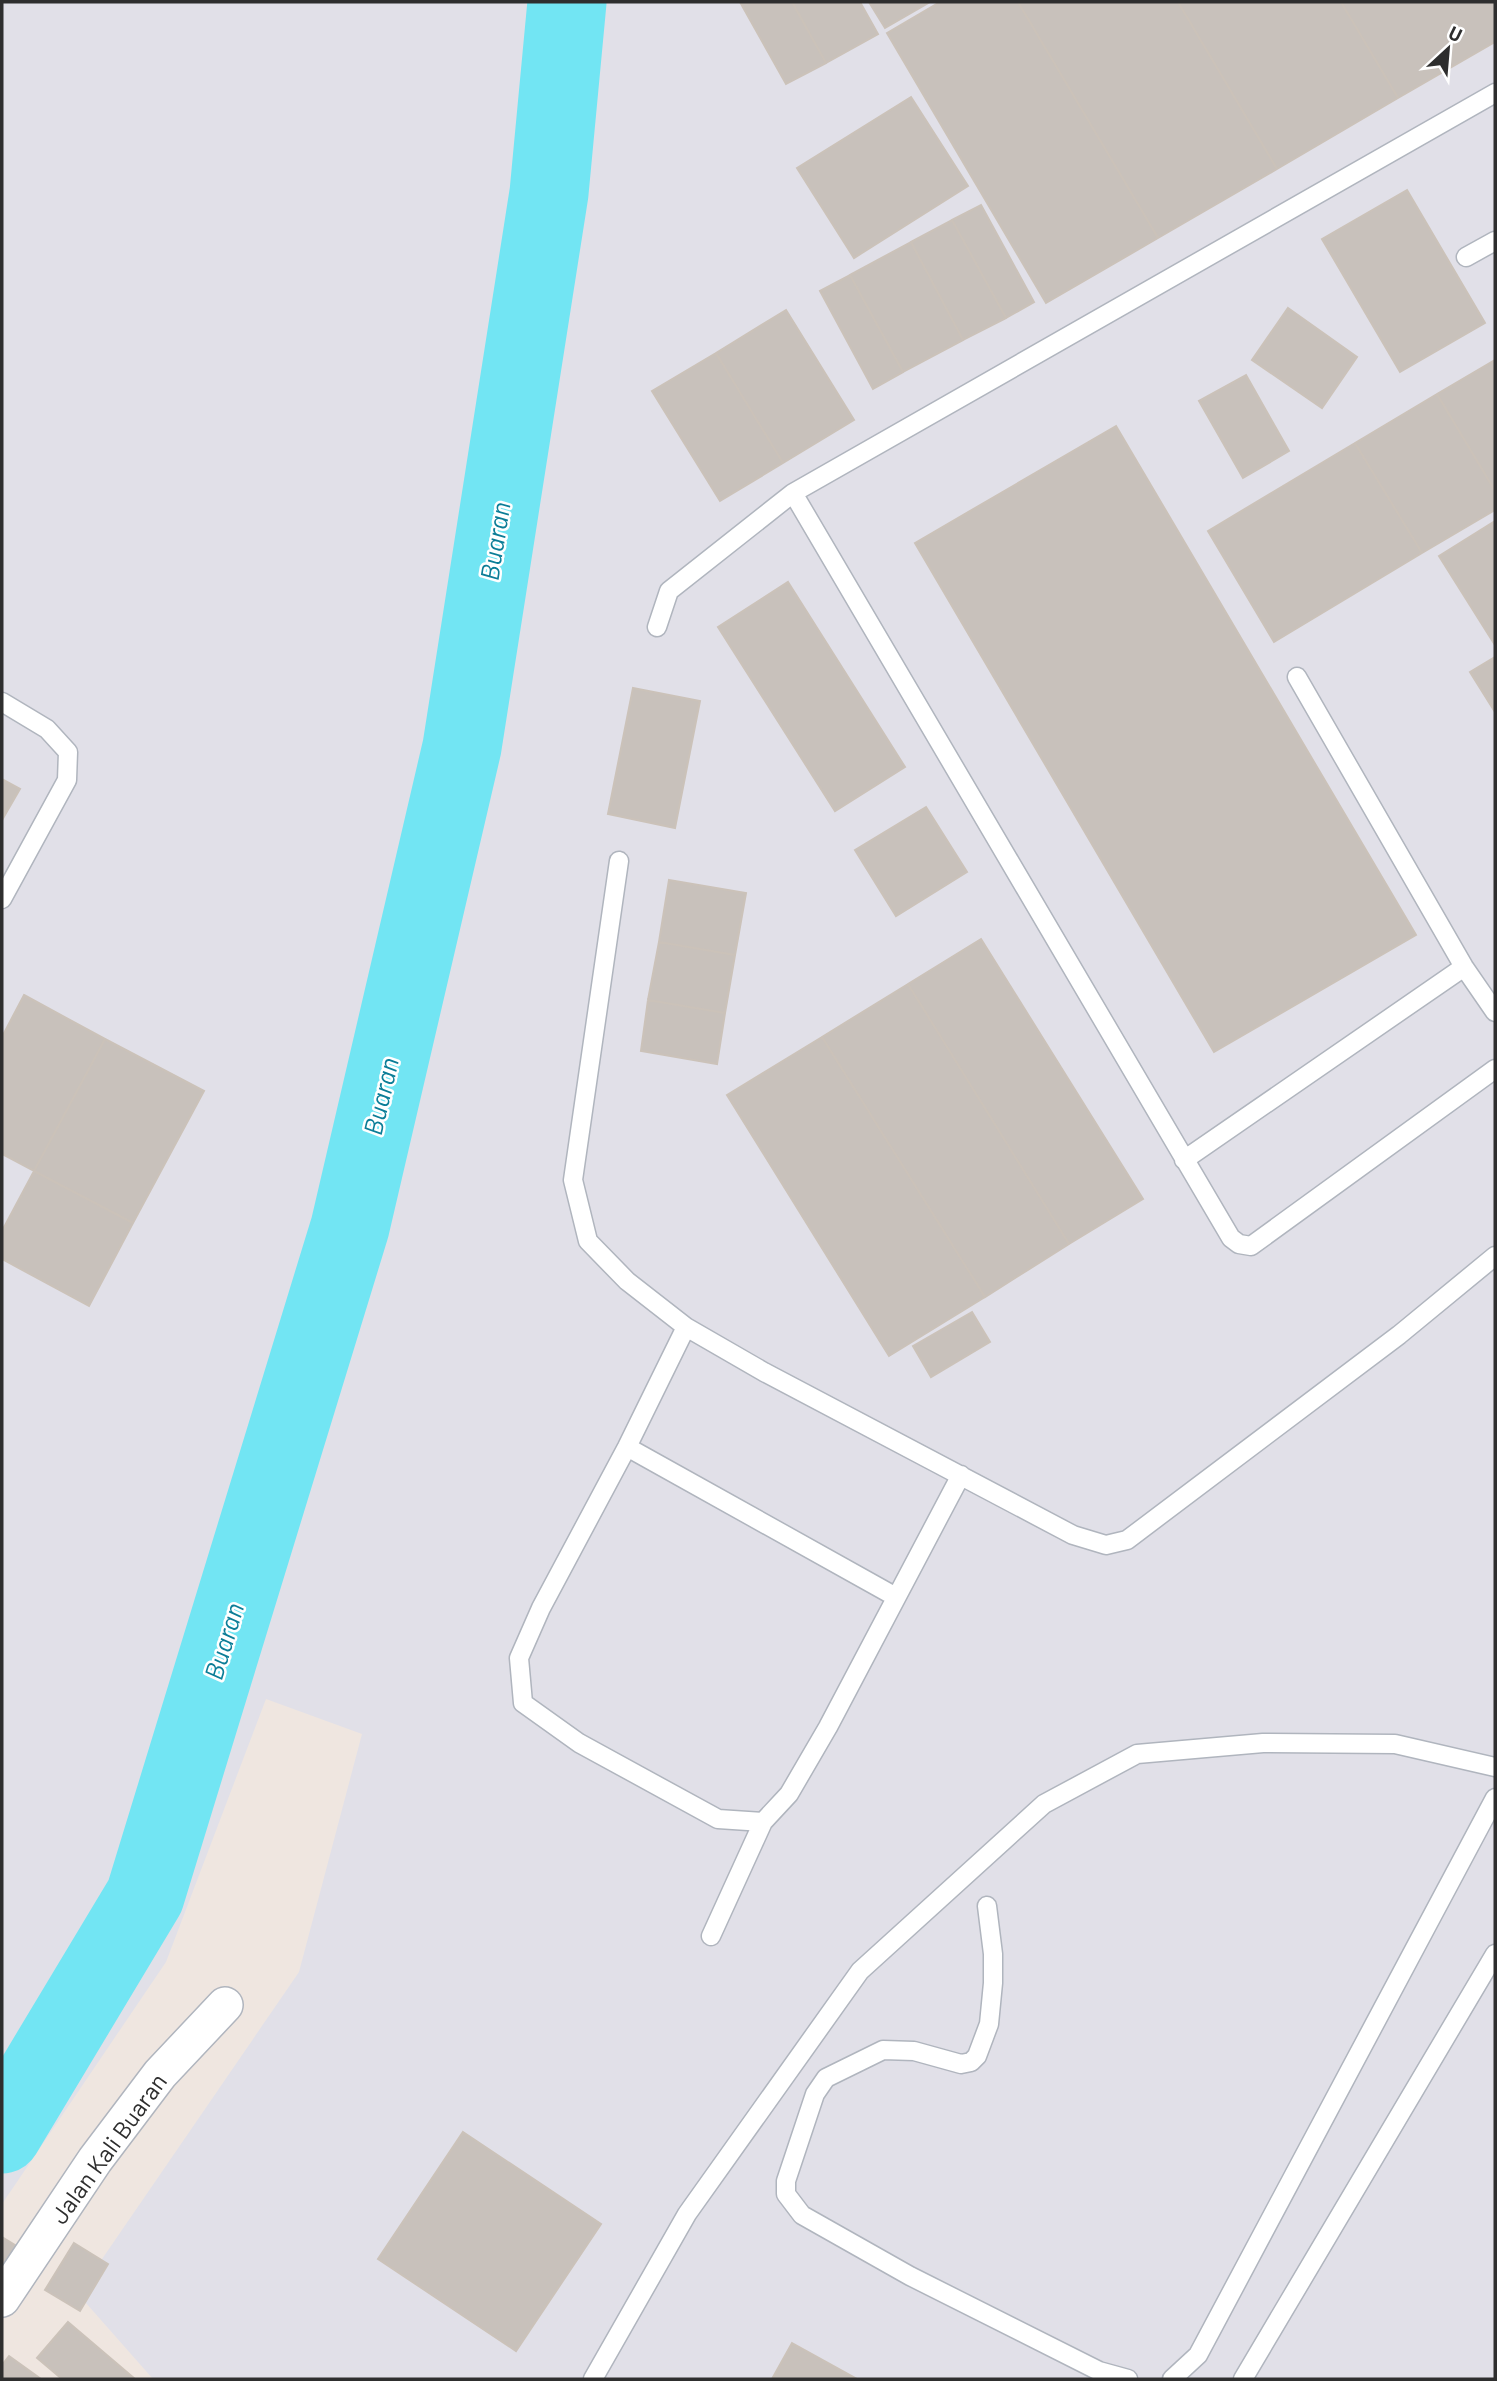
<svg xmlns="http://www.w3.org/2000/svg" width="1497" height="2381" viewBox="0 0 1497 2381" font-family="Barlow,sans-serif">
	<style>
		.industrial { fill: #e1e0e8 }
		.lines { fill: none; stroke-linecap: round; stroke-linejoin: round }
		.river { stroke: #72e5f3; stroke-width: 79 }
		.building { fill: #c8c1bb; stroke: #cbc2b9; stroke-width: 2 }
		.lane-casing { stroke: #b0b5be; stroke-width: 21 }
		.street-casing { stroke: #b0b5be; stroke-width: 38 }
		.lane { stroke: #fff; stroke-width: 18 }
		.street { stroke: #fff; stroke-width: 35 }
		.labels { text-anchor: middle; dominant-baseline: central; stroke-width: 5; stroke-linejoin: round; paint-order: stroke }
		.street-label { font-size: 24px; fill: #2e2e2e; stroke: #fff }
		.water-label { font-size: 26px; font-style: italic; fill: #0b7d97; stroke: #fff }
	</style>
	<rect width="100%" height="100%" fill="#efe6e0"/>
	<path class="industrial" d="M2 2H1495V2379H153L78 2294 299 1972 362 1734 266 1699 166 1962 2 2204Z"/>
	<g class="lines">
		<path class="river" d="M2 2134 145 1896 350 1227 462 747 549 193 567 2"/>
	</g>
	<path class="building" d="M740 2H792L826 63 786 84Z
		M792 2H860L878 34 826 63Z
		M869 2H930L885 28Z
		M940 2H1018L1158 238 1046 303 887 33Z
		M1018 2H1178L1277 169 1158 238Z
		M1178 2H1341L1398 98 1277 169Z
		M1341 2H1495V42L1398 98Z
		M911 97 968 186 854 258 797 168Z
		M1407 190 1485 323 1400 372 1322 239Z
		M981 205 1034 302 1006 318 952 220Z
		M952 220 1006 318 963 340 911 242Z
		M911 242 963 340 903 372 850 275Z
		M850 275 903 372 873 389 820 291Z
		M1288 308 1357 357 1322 408 1252 360Z
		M786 310 854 420 783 463 716 353Z
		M716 353 783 463 720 501 652 391Z
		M1495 360V491L1437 394Z
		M1246 375 1289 451 1243 478 1199 401Z
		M1437 394 1495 491V510L1422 553 1355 443Z
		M1116 426 1416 935 1214 1052 915 543Z
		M1355 443 1422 553 1274 642 1208 531Z
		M1495 521V645L1439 556Z
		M788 582 905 767 835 811 718 627Z
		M1495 657V712L1470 672Z
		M633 688 700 701 675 828 608 814Z
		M2 779 20 789 2 820Z
		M926 807 967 872 896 916 855 850Z
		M669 880 746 893 735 955 659 942Z
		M981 939 1143 1199 1069 1244 908 984Z
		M659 942 735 955 725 1013 648 1000Z
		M908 984 1069 1244 985 1297 822 1037Z
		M24 995 105 1039 34 1171 2 1154V1037Z
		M648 1000 725 1013 717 1064 641 1051Z
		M822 1037 985 1297 889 1356 727 1095Z
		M105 1039 204 1091 133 1223 34 1171Z
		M34 1171 133 1223 89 1306 2 1259V1231Z
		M972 1312 990 1342 931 1377 913 1346Z
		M463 2132 601 2224 516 2351 378 2259Z
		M2 2237 28 2253 2 2295Z
		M74 2243 108 2264 80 2311 45 2290Z
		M68 2322 135 2379H62L37 2358Z
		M792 2343 857 2379H772Z
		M9 2356 41 2379H2V2365Z"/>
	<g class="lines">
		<g class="lane-casing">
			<path id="lane" d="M1466 257 1495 241
				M793 493 1231 1238 1239 1244 1251 1246 1495 1069
				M657 627 669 591 793 493 1495 93
				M1297 677 1464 967 1495 1012
				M2 702 47 729 68 752 67 780 2 899
				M619 861 573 1180 588 1241 627 1281 686 1327 764 1372 1073 1535 1106 1545 1127 1540 1399 1335 1495 1256
				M1184 1160 1464 967
				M686 1327 627 1447 541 1608 519 1658 523 1703 579 1743 718 1819 763 1822 789 1794 828 1727 961 1475
				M627 1447 896 1597
				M987 1906 993 1954V1983L989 2024 977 2056 971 2062 961 2064 914 2051 883 2050 826 2078 815 2094 786 2181V2194L802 2215 910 2276 1099 2371 1128 2379
				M711 1936 763 1822
				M593 2379 687 2214 860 1971 1044 1804 1137 1754 1263 1743 1395 1744 1495 1767
				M1172 2379 1198 2355 1495 1798
				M1243 2379 1495 1954"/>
		</g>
		<g class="street-casing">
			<path id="street" d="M2 2299 95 2160 160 2074 225 2005"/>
		</g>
		<use href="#lane" class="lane"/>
		<use href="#street" class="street"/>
	</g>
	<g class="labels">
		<g class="street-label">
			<text transform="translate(108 2148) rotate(-54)">Jalan Kali Buaran</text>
		</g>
		<g class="water-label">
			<text transform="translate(494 541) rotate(-81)">Buaran</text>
			<text transform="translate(380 1096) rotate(-77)">Buaran</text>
			<text transform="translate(223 1641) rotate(-73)">Buaran</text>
		</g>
	</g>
	<rect width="1497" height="2381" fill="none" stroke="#2e2e2e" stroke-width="7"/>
	<g transform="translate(1448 49) rotate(26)" stroke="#ffffff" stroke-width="5" paint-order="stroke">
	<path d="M0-5L12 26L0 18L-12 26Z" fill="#2e2e2e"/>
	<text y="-10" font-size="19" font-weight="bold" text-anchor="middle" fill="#2e2e2e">U</text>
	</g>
</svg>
